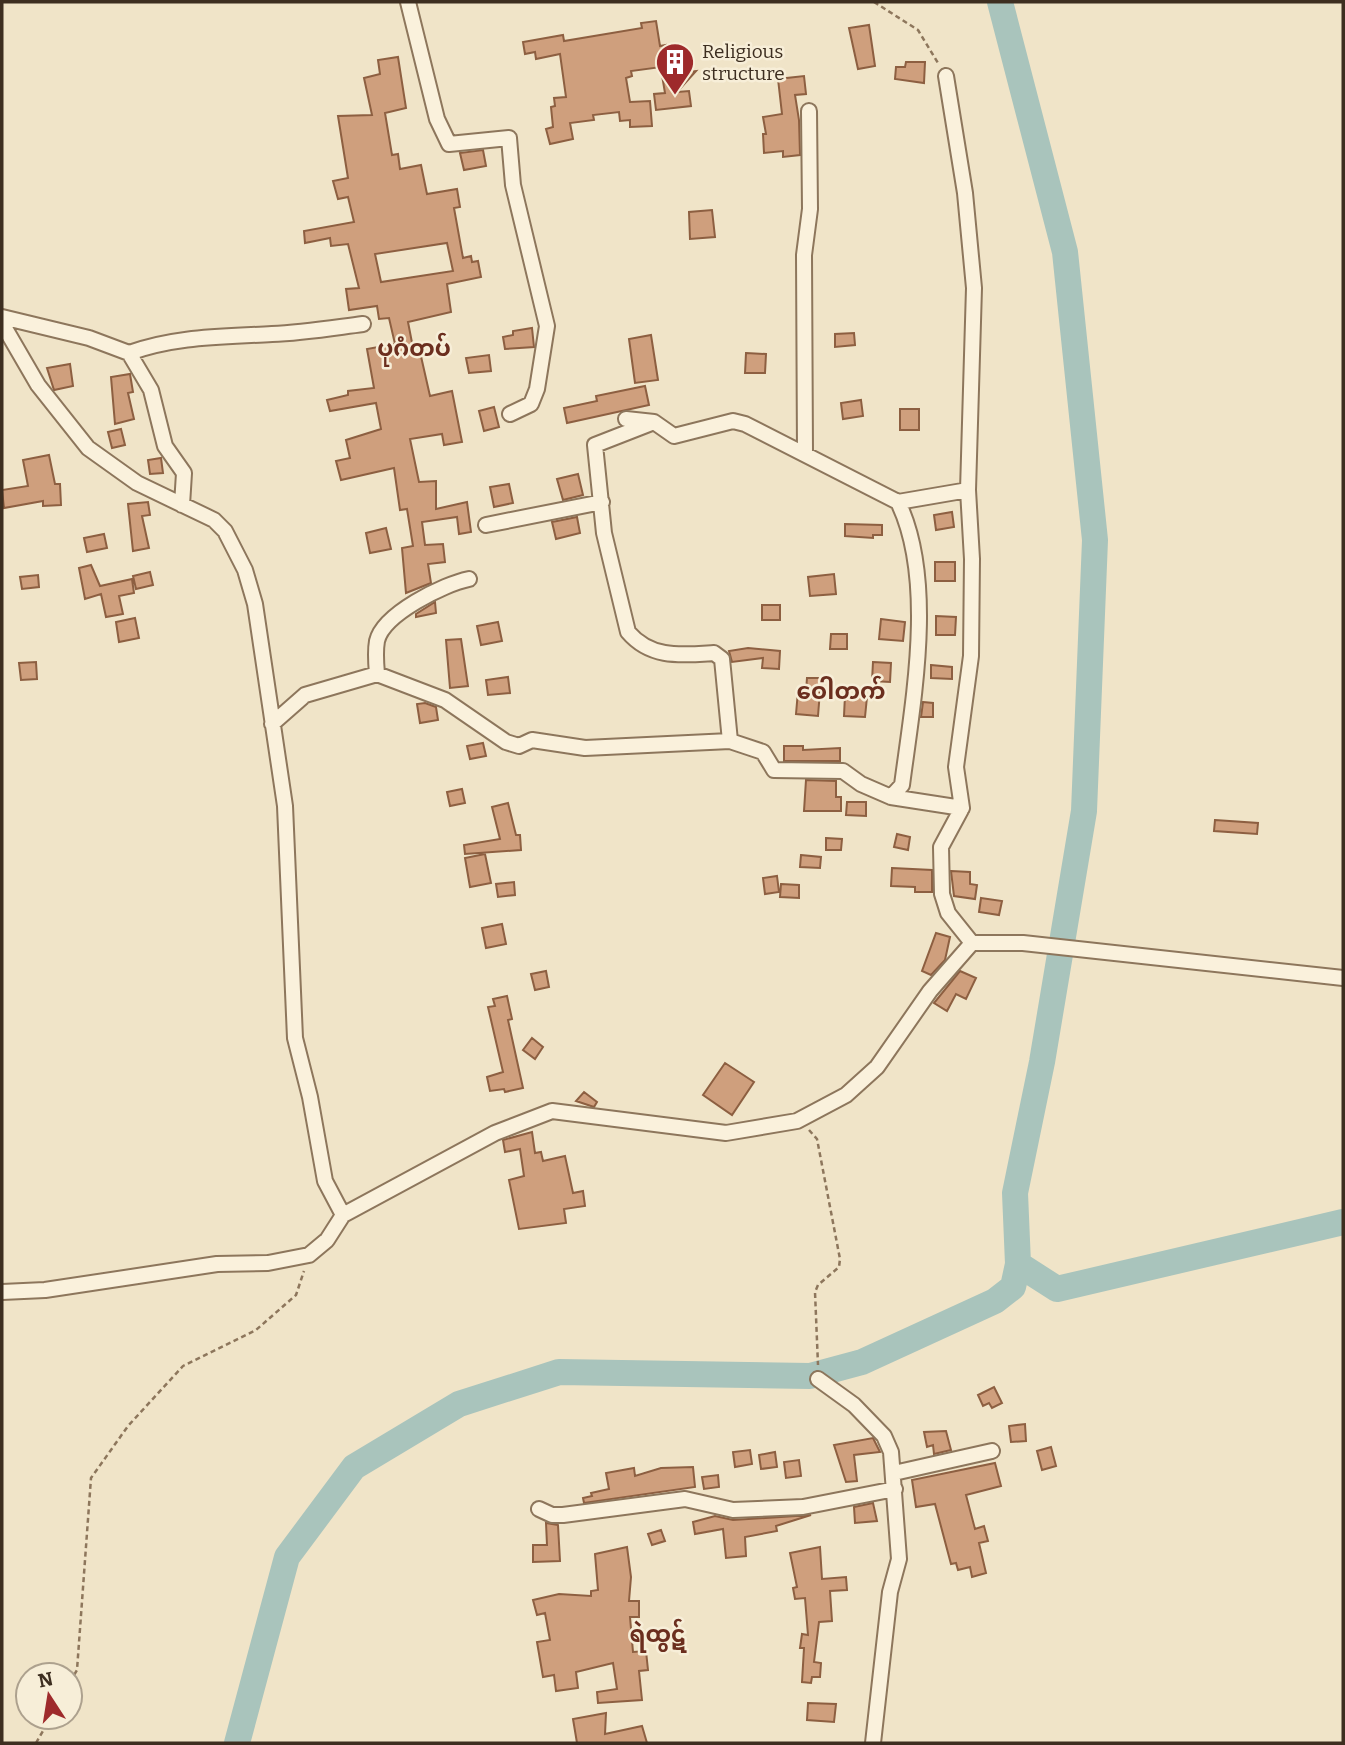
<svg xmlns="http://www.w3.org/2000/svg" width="1345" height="1745" viewBox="0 0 1345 1745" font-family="Bitter,'Noto Sans Myanmar',serif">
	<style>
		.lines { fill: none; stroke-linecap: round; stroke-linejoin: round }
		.river { stroke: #a9c4bc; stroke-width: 26 }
		.building { fill: #cf9f7d; stroke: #8d5f41; stroke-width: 2; fill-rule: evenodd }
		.street-casing { stroke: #8d765c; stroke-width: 18 }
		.path { stroke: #8d765c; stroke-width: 2.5; stroke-dasharray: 5 3.5; stroke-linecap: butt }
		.street { stroke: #faf1dc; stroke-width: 14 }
		.labels { text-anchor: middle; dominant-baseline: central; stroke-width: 5; stroke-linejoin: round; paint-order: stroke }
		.poi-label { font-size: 19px; fill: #3d2e20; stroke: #f7eed8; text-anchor: start }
		.quarter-label { font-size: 23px; font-weight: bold; fill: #6b2e1e; stroke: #f7eed8 }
	</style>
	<rect width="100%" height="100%" fill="#f0e4c8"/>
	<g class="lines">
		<path class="river" d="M1000 2 1065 252 1095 540 1084 811 1042 1062 1015 1193 1018 1264 1057 1289 1343 1222
			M237 1743 287 1557 354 1467 459 1404 559 1372 810 1376 862 1362 995 1301 1013 1287 1018 1264"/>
	</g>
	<path class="building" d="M656 21 660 46 666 45 669 66 631 71 632 76 626 78 630 102 650 101 652 126 630 127V120L620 121 619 112 593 115 594 120 570 123 573 139 550 144 546 129 553 127 551 107 555 106 554 98 566 97 560 54 536 59 535 52 525 54 523 42 563 35 564 41 642 28 641 23Z
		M869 25 875 66 858 69 849 28Z
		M398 57 406 108 385 113 392 155 398 154 400 169 421 165 427 194 457 189 460 207 454 208 463 258 471 256 472 262 478 261 481 277 447 284 451 312 408 322 414 353 420 352 430 396 452 391 462 442 444 445 442 434 410 439 419 482 436 481V509L467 502 471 532 459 534 457 517 422 522 425 545 443 544 445 562 428 564 431 583 406 593 402 548 413 546 407 509 400 510 394 468 341 480 336 461 350 458 346 440 381 429 376 403 330 411 327 400 348 395V391L374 388 367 349 395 344 389 318 379 319 377 306 349 310 346 289 359 288 348 244 331 246 330 238 305 243 304 231 354 222 348 197 338 199 333 181 348 178 338 116 372 115 364 78 380 74 378 60ZM447 243 453 271 381 282 375 254Z
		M906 62H925L924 83 895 79 896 67H905Z
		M696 71 677 92 689 91 691 106 656 110 654 94 665 93 662 75Z
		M804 76 806 94 795 95 799 120 800 155 783 157V151L764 153 763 134H766L763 117 782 114 778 79Z
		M483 150 486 166 464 170 460 153Z
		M712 210 715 237 690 239 689 212Z
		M532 328 534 347 505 349 503 337 513 335V331Z
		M854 333 855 345 835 347V334Z
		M651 335 658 380 635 383 629 339Z
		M746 353 766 354 765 373H745Z
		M489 355 491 371 469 373 466 358Z
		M70 364 73 386 54 390 47 368Z
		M130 374 133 392 128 393 134 419 115 424 111 377Z
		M645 386 649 405 567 423 564 408 597 401 596 396Z
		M861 400 863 416 843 419 841 403Z
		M494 407 499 427 484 431 479 411Z
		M900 409H919V430H900Z
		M121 429 125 445 112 448 108 432Z
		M49 455 55 484H60L61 505 43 506V501L4 508 2 490 28 486 23 460Z
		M161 458 163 473 150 474 148 460Z
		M578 474 583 495 563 500 557 479Z
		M509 484 513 503 494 507 490 487Z
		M148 502 150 515 142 516 149 548 133 551 128 504Z
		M952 512 954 527 936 530 934 515Z
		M577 517 580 533 556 539 552 522Z
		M845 524 882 525V535H873V538L845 536Z
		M386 528 391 549 370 553 366 533Z
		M104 534 107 548 87 552 84 538Z
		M935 562H955V581H935Z
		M91 565 100 586 132 579 134 593 119 596 123 614 106 617 101 594 85 599 79 568Z
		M150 572 153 585 136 589 133 576Z
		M834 574 836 594 810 596 808 577Z
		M38 575 39 587 22 589 20 577Z
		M435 602 436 613 416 617V614Z
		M762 605H780V620H762Z
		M936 616 956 617 955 635H936Z
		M135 618 139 638 119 642 116 622Z
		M881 619 905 622 903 641 879 639Z
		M498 622 502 641 481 645 477 626Z
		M831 634H847V649H830Z
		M461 639 468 686 450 688 446 640Z
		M748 648 780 651 779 669 762 668 763 658 732 662 729 651Z
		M36 662 37 679 21 680 19 663Z
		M873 662 891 663 890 682 872 681Z
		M931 665 952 667V679L931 678Z
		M508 677 510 693 488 695 486 680Z
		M807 678H821L818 716 796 714 798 691H806Z
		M845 695 867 697 865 717 844 716Z
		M923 702 933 703V717H921Z
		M425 703 436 707 438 720 420 723 417 704Z
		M483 743 486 756 470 759 467 746Z
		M784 746H803V750L840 748V761H784Z
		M806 780 836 781V797H841V811H804Z
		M462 789 465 803 450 806 447 792Z
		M847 802H866V816L846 815Z
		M508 803 516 835H520L521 850 465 854 464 845 500 839 492 807Z
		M1215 820 1258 823 1257 834 1214 831Z
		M897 834 910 837 908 850 894 847Z
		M826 838 842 839 841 850H826Z
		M485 854 491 883 470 887 465 858Z
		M801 855 821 857 820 868 800 867Z
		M892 868 932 870V892H915V887L891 886Z
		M951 871 970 872V884L977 885 975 899 954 896Z
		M777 876 779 892 765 894 763 878Z
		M514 882 515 895 498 897 496 884Z
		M781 884 799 885V898L780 897Z
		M981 898 1002 901 999 915 979 912Z
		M502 924 506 944 486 948 482 928Z
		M936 933 950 937 945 960 931 975 922 971Z
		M546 971 549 987 535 990 531 974Z
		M960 971 976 978 966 999 956 994 947 1011 934 1003Z
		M507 996 512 1019 508 1020 523 1088 505 1092 504 1089 490 1091 487 1077 503 1072 488 1007 495 1006 493 999Z
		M532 1038 543 1047 535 1059 523 1050Z
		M725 1063 754 1082 732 1115 703 1095Z
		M584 1092 597 1102 594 1107 576 1101Z
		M532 1132 535 1153 541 1152 543 1161 565 1156 573 1193 583 1191 585 1206 564 1209 566 1223 519 1229 509 1180 524 1176 520 1149 505 1152 503 1140Z
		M994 1387 1002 1403 992 1408 989 1403 983 1406 978 1395Z
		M1025 1424 1026 1441 1011 1442 1009 1426Z
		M946 1431 951 1450 934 1454 933 1445 927 1447 924 1432Z
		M873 1438 880 1452 854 1455 857 1481 846 1482 834 1445Z
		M1051 1447 1056 1466 1042 1470 1037 1451Z
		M750 1450 752 1464 735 1467 733 1452Z
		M775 1452 777 1467 761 1469 759 1455Z
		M799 1460 801 1476 786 1478 784 1462Z
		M995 1463 1001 1486 966 1495 975 1529 984 1526 988 1541 979 1543 986 1573 972 1577 970 1567 958 1570 956 1563 951 1564 935 1504 916 1507 912 1480Z
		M693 1467 695 1487 584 1503 583 1498 592 1496 591 1493 609 1489 606 1473 634 1468 635 1476 661 1468Z
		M718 1475 719 1487 704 1489 702 1477Z
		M873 1503 877 1521 855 1523 854 1507Z
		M811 1515 776 1526 777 1531 745 1537 746 1556 726 1558 723 1529 695 1534 693 1522 715 1516 733 1520Z
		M546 1523 558 1525 560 1561 533 1562V1545H547Z
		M661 1530 665 1541 652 1545 648 1534Z
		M627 1547 631 1577 629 1601H639V1617H630L633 1652 646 1651 648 1670 639 1671 642 1700 598 1703 597 1692 617 1689 613 1663 576 1672 578 1688 556 1691 554 1675 543 1677 537 1642 550 1640 545 1613 537 1615 533 1600 559 1594 591 1596V1591L598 1590 595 1554Z
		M820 1547 822 1579 846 1577 847 1590 830 1591 832 1621 819 1622 814 1662 821 1663 820 1677H812L811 1683 802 1682 804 1648H800L802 1634 808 1635 805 1598 795 1599 793 1588 797 1587 790 1553Z
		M808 1703 836 1704 834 1722 807 1720Z
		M606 1713 605 1734 642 1726 647 1743H577L573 1719Z"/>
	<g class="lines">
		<g class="street-casing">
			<path id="street" d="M408 2 437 119 449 144 509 138 513 185 547 326 537 389 531 404 510 414
				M946 76 965 193 974 288 968 490 972 559 971 656 956 767 962 808 941 847 942 894 948 913 972 943
				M2 317 89 338 129 353 151 390 165 446 184 473 182 505
				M2 323 38 385 88 448 137 483 214 520 225 531 245 570 255 604 285 806 295 1038 310 1097 325 1181 343 1215
				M129 353C176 336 222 337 272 334 302 333 332 328 363 324
				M626 419 654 422 674 436 733 421 745 424 898 502C936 580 913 701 902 785L891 797
				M654 422 595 445 604 533 628 632C651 659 681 655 714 653L722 659 730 741 763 752 774 770 843 771 861 784 891 797 962 808
				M805 453 804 255 810 209 809 111
				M898 502 968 490
				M486 525 602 502
				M377 674 445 700 506 742 519 746 532 740 585 748 730 741
				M272 724 305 695 377 674C376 663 375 652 377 641 383 614 444 584 469 579
				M2 1292 45 1290 217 1264 268 1263 309 1255 327 1240 343 1215 495 1133 552 1111 726 1133 797 1121 846 1095 877 1067 930 991 972 943H1023L1343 978
				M818 1379 854 1405 884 1436 891 1452 899 1559 890 1592 873 1743
				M894 1473 992 1451
				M539 1509 552 1515H563L685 1499 733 1510 803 1507 895 1489"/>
		</g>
		<path class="path" d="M874 2 918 30 938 63
			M809 1130 817 1139 840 1259 839 1267 818 1285 815 1292 818 1365
			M70 1682 77 1670 91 1478 128 1426 183 1366 256 1330 296 1295 304 1271
			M36 1743 51 1717"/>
		<use href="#street" class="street"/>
	</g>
	<defs>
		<g id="building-pin" transform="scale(2.0125)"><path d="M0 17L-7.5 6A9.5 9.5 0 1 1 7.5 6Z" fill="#9e2a2b" stroke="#f7eed8"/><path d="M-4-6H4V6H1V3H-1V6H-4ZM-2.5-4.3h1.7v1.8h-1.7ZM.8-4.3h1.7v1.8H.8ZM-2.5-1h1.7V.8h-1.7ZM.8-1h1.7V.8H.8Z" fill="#fff"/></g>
	</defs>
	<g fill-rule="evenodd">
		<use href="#building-pin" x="675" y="62"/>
	</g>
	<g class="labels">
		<g class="poi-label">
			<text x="702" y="51">Religious<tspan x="702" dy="22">structure</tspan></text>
		</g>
		<g class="quarter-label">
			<text x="414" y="348">ပုဂံတပ်</text>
			<text x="841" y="691">ဝေါတက်</text>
			<text x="658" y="1634">ရဲထွဋ်</text>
		</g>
	</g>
	<rect width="1345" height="1745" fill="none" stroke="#3d2e20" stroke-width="7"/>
	<g transform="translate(49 1696) rotate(348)"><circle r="33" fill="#f7eed8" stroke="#ada18e" stroke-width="2"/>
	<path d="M0-5L12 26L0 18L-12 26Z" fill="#9e2a2b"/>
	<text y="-10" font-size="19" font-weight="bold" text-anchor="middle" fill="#3d2e20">N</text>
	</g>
</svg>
